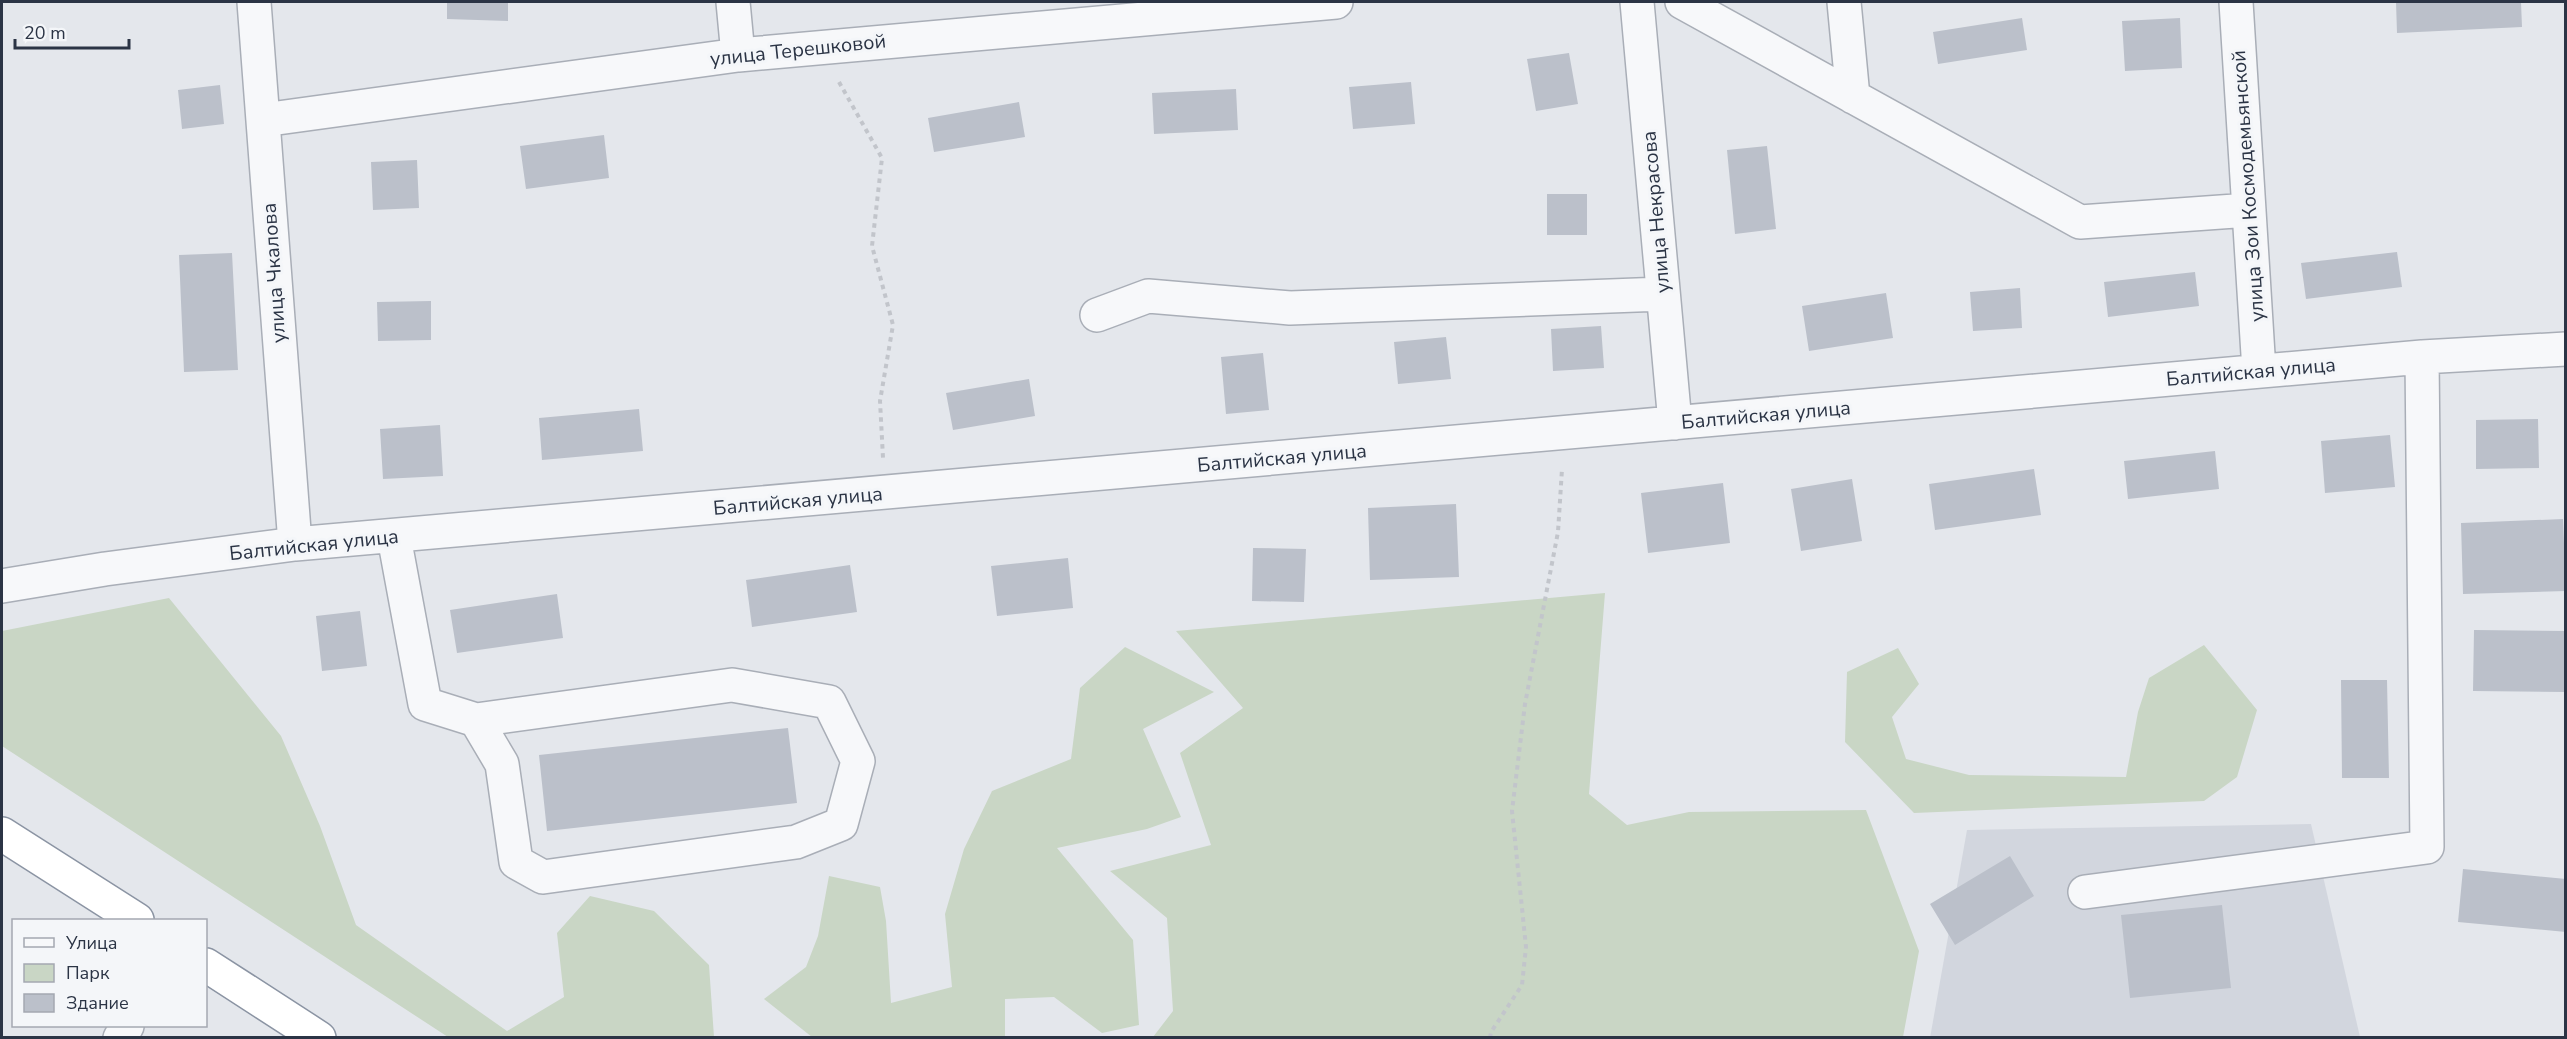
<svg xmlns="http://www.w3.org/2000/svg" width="2567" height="1039" viewBox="0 0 2567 1039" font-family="'Nunito Sans',sans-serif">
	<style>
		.built { fill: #d2d6de }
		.green { fill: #c9d6c5 }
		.building { fill: #bbc0ca }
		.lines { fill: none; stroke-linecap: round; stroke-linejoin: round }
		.minor-casing { stroke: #a9aeb7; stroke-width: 36 }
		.highway-casing { stroke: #8b94a3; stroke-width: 36 }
		.path { stroke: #c2c5cb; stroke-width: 4; stroke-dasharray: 4.5 4.5; stroke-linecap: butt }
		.minor { stroke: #f7f8fa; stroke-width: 33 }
		.highway { stroke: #fff; stroke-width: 33 }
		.labels { text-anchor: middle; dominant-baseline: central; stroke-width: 6; stroke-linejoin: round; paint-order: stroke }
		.street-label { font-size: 20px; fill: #2b3445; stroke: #f4f6f9 }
	</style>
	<rect width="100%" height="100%" fill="#e4e7ec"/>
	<path class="built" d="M2311 824 2360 1037 1930 1038 1967 830Z"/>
	<path class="green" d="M1605 593 1589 794 1627 825 1689 812 1866 810 1919 951 1903 1037H1153L1173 1011 1167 918 1110 871 1211 845 1180 753 1243 708 1176 631Z
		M169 598 281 736 320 826 356 925 507 1031 564 997 557 933 590 896 654 911 709 965 714 1037H448L2 746V631Z
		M2204 645 2257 710 2237 777 2204 801 1914 813 1845 742 1847 672 1898 648 1919 684 1892 717 1906 759 1969 775 2126 777 2138 712 2149 678Z
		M1125 647 1214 692 1143 729 1181 817 1147 829 1057 848 1133 940 1139 1025 1102 1033 1054 997 1005 999V1037H812L764 999 806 967 818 936 829 876 880 887 886 921 891 1003 952 987 945 914 964 849 992 791 1071 759 1080 688Z"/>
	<path class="building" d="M447 2H508V21L447 19Z
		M2396 2H2521L2522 27 2397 33Z
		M2022 18 2027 50 1938 64 1933 32Z
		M2180 18 2182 68 2125 71 2122 21Z
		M1569 53 1578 104 1536 111 1527 59Z
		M1411 82 1415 124 1353 129 1349 87Z
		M220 85 224 124 182 129 178 90Z
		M1236 89 1238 130 1154 134 1152 93Z
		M1019 102 1025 137 934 152 928 118Z
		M604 135 609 178 526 189 520 146Z
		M1767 146 1776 229 1735 234 1727 150Z
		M417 160 419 208 373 210 371 162Z
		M1547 194H1587V235H1547Z
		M2397 252 2402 287 2306 299 2301 263Z
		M232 253 238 370 184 372 179 255Z
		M2195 272 2199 306 2108 317 2104 282Z
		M2020 288 2022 328 1973 331 1970 292Z
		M1886 293 1893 338 1809 351 1802 306Z
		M431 301V340L378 341 377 302Z
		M1601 326 1604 368 1553 371 1551 329Z
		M1446 337 1451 379 1398 384 1394 342Z
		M1263 353 1269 410 1226 414 1221 357Z
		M1029 379 1035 416 953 430 946 393Z
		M639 409 643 451 542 460 539 418Z
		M2538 419 2539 468 2476 469V420Z
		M440 425 443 476 383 479 380 429Z
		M2390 435 2395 487 2325 493 2321 441Z
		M2215 451 2219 489 2128 499 2124 461Z
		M2034 469 2041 515 1935 530 1929 484Z
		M1852 479 1862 541 1801 551 1791 489Z
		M1723 483 1730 543 1648 553 1641 493Z
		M1456 504 1459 577 1370 580 1368 508Z
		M2563 519 2566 591 2463 594 2461 523Z
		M1253 548 1306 549 1304 602 1252 601Z
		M1068 558 1073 608 997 616 991 566Z
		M850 565 857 612 752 627 746 580Z
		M557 594 563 638 457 653 450 610Z
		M360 611 367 666 322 671 316 616Z
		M2474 630 2566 631V692L2473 691Z
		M2341 680H2387L2389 778H2342Z
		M788 728 797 803 547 831 539 755Z
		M2010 856 2034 896 1955 945 1930 904Z
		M2463 869 2566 879V932L2458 922Z
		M2222 905 2231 988 2130 998 2121 915Z"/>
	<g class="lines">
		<g class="minor-casing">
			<path id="minor" d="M254 2 295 544
				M733 2 738 55
				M1637 2 1675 423
				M1682 2 2080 222 2249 210
				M1844 2 1853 97
				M2236 2 2259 371
				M263 120 738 55 1336 2
				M1097 315 1148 296 1290 308 1663 294
				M394 537 425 704 476 720 502 764 516 862 543 877 796 842 841 824 858 761 829 702 732 685 476 720
				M2 586 105 569 295 544 2422 357 2566 349
				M2085 892 2427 847 2422 357
				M120 1038 127 1026"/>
		</g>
		<g class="highway-casing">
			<path id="highway" d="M2 834 137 920
				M206 965 319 1038"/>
		</g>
		<path class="path" d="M839 82 882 158 872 246 893 325 880 401 883 458
			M1490 1038 1491 1032 1522 985 1526 947 1512 811 1525 704 1558 532 1562 469"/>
		<use href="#minor" class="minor"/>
		<use href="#highway" class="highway"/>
	</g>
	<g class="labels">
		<g class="street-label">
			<text transform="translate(798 50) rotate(-6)">улица Терешковой</text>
			<text transform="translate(2248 186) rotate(-94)">улица Зои Космодемьянской</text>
			<text transform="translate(1656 212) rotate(-95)">улица Некрасова</text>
			<text transform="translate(274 273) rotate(-94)">улица Чкалова</text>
			<text transform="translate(2251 372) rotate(-5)">Балтийская улица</text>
			<text transform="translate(1766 415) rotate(-5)">Балтийская улица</text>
			<text transform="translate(1282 458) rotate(-5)">Балтийская улица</text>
			<text transform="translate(798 501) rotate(-5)">Балтийская улица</text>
			<text transform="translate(314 545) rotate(-6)">Балтийская улица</text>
		</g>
	</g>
	<rect width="2567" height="1039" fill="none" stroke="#2b3445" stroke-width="6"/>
	<rect x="12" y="919" width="195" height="108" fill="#f4f6f9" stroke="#a4a8b1" stroke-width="1.5"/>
	<rect x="24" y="938" width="30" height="9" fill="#f7f8fa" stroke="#a4a8b1" stroke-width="1.5"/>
	<text x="66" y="949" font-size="18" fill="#2b3445">Улица</text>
	<rect x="24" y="964" width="30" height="18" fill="#c9d6c5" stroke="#a4a8b1" stroke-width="1.5"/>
	<text x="66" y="979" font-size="18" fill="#2b3445">Парк</text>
	<rect x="24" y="994" width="30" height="18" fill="#bbc0ca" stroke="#a4a8b1" stroke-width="1.5"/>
	<text x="66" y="1009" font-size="18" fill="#2b3445">Здание</text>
	<path d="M15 39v9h114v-9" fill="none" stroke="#2b3445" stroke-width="3"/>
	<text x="24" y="39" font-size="18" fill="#2b3445" stroke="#f4f6f9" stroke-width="4.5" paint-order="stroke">20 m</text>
</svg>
